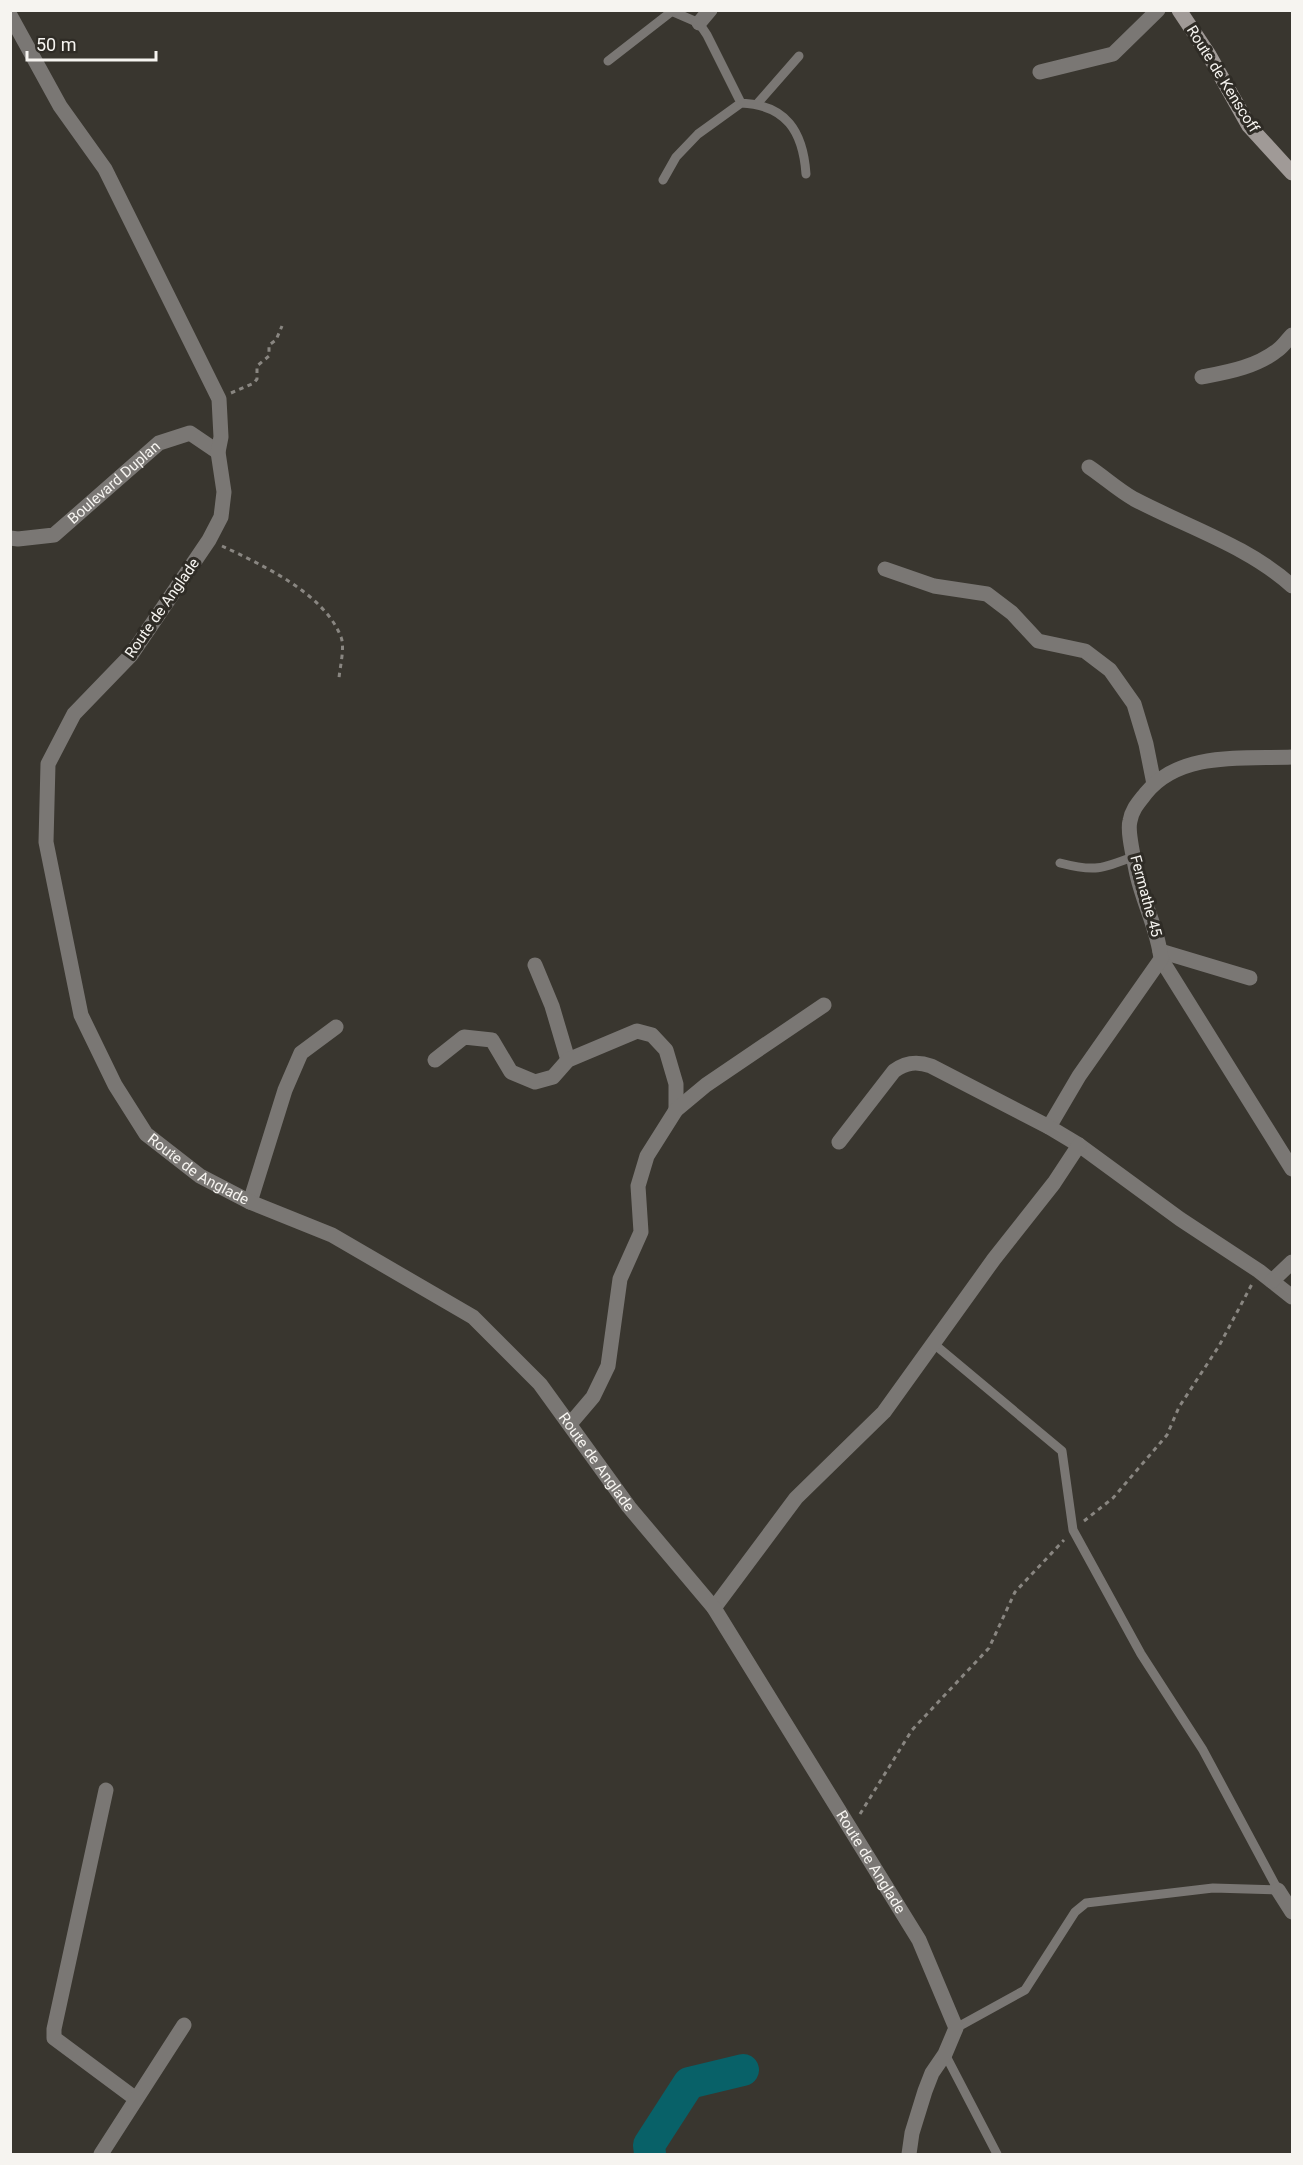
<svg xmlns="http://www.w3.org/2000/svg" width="1303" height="2165" viewBox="0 0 1303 2165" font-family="Roboto,sans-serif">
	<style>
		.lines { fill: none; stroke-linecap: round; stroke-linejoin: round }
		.river { stroke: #086168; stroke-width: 32 }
		.path { stroke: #898681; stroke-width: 3; stroke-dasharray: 4.5 4.5; stroke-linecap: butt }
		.service { stroke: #7a7774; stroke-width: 9 }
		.minor { stroke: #7a7774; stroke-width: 15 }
		.tertiary { stroke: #7a7774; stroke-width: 15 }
		.secondary { stroke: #a09a97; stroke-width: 15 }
		.labels { text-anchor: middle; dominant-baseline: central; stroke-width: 6; stroke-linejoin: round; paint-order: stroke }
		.street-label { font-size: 15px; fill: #f6f4f0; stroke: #2f2c26 }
	</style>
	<rect width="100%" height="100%" fill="#39362f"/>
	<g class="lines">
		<path class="river" d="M650 2154 649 2145 689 2083 743 2070"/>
		<path class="path" d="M231 393 254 383 257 379V366L269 356V345L276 340 282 326
			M222 546C262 565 324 593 341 637 345 647 340 667 339 678
			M1084 1521 1113 1498 1167 1435 1179 1407 1219 1346 1252 1284
			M860 1814 912 1730 989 1648 1015 1592 1064 1540"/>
		<path class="service" d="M669 10 699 23 707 35 741 103C786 105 803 131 806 174
			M608 61 671 12
			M757 104 799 56
			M663 180 676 157 698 134 741 103
			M1060 863C1095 872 1102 869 1135 856
			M934 1344 1062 1451 1073 1530 1141 1654 1203 1750 1278 1890
			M956 2028 1025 1990 1075 1912 1086 1903 1213 1888 1278 1890
			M945 2054 997 2154"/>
		<g class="minor">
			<path d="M699 23 710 10"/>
			<path d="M1040 72 1113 54 1158 10"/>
			<path d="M1202 377C1228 372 1257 367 1279 349 1284 345 1288 339 1292 335"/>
			<path d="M1089 467C1104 477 1118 490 1134 499 1187 527 1248 546 1292 586"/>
			<path id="s1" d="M10 538 18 539 54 535 159 443 190 433 218 452"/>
			<path d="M885 569 934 586 987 594 1012 613 1038 641 1085 651 1110 670 1134 704 1146 744 1154 784"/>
			<path d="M1160 951 1250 978"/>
			<path d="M1161 959 1292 1169"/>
			<path d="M535 965 552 1006 568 1060"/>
			<path d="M435 1060 464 1037 492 1040 511 1072 535 1082 553 1077 568 1060 637 1031 652 1035 666 1050 676 1084V1110"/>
			<path d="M1049 1127 1079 1076 1161 959C1158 929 1142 901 1136 870 1134 859 1127 831 1130 821 1132 809 1139 802 1146 793 1180 751 1243 759 1292 757"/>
			<path d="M839 1142 894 1071C906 1062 917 1061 931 1066L1049 1127 1079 1145 1180 1219 1259 1271 1292 1297"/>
			<path d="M250 1202 285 1090 301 1053 336 1027"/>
			<path d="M1272 1281 1292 1262"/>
			<path d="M570 1424 593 1397 608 1366 620 1279 641 1232 638 1186 647 1156 676 1110 706 1085 824 1005"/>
			<path d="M714 1608 796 1498 884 1412 994 1259 1054 1183 1079 1145"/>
			<path d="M106 1790 54 2029V2038L136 2099"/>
			<path d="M1278 1890 1292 1912"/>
			<path d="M101 2154 184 2025"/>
		</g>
		<path class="tertiary" id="s2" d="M10 15 60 106 105 169 219 399 221 437 218 452 224 492 221 517 209 540 131 655 74 714 48 764 46 842 81 1015 115 1085 146 1134 200 1176 250 1202 332 1235 473 1317 540 1384 629 1507 714 1608 919 1940 956 2028 945 2054 932 2073 925 2091 912 2133 909 2154"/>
		<path class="secondary" d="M1179 10 1209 55 1249 126 1292 173"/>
	</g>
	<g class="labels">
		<g class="street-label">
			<text transform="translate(1223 79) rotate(58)">Route de Kenscoff</text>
			<text stroke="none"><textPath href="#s1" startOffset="124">Boulevard Duplan</textPath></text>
			<text transform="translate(162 608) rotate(-55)">Route de Anglade</text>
			<text transform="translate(1146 896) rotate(75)">Fermathe 45</text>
			<text stroke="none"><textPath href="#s2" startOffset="1314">Route de Anglade</textPath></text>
			<text stroke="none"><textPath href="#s2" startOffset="1818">Route de Anglade</textPath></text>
			<text stroke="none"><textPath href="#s2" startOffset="2304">Route de Anglade</textPath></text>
		</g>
	</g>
	<rect width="1303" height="2165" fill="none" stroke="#f6f4f0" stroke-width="24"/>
	<path d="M27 51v9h129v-9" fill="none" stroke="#f6f4f0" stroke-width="3"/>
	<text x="36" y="51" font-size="18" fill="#f6f4f0" stroke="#2f2c26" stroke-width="4.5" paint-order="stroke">50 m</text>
</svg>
